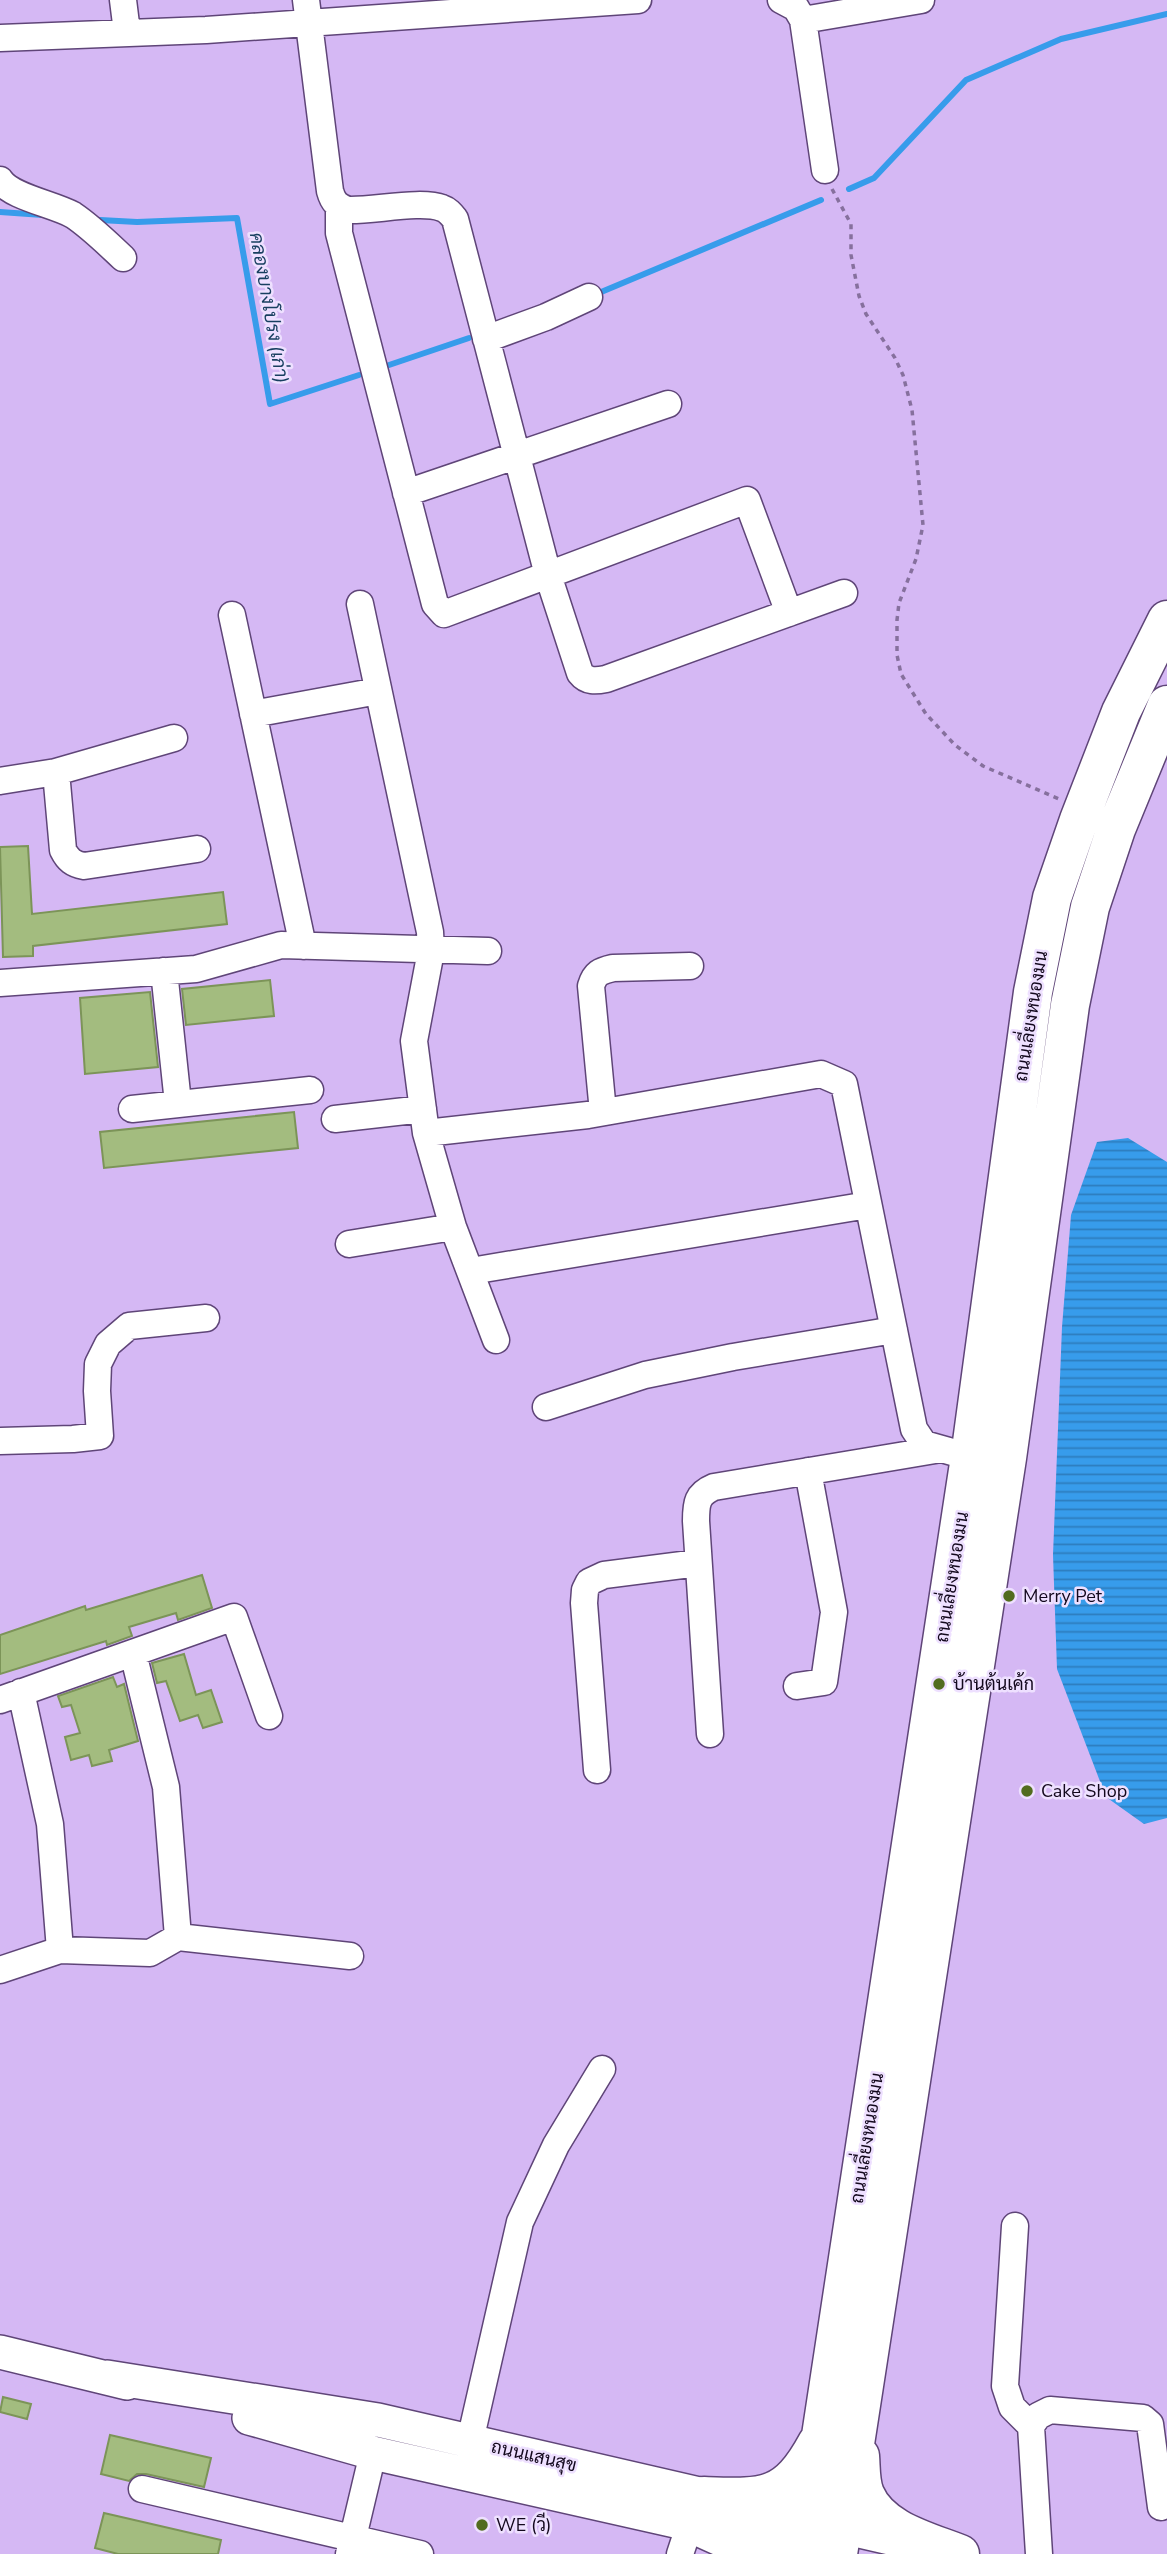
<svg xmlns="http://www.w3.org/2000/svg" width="1167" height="2554" viewBox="0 0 1167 2554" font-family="'Nunito Sans',Sarabun,sans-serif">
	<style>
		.water { fill: url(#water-rules) }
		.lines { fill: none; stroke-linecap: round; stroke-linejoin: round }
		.stream { stroke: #379ceb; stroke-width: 6 }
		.building { fill: #a3bc7f; stroke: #7c9458; stroke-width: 2 }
		.minor-casing { stroke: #5f4578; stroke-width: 29 }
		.major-casing { stroke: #5f4578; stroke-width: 36 }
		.highway-casing { stroke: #5f4578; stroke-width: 41 }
		.path { stroke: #86709d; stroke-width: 3.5; stroke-dasharray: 5 5; stroke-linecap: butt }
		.minor { stroke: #fff; stroke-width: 26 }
		.major { stroke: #fff; stroke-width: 33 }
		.highway { stroke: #fff; stroke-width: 38 }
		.poi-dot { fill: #526c1f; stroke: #eee0ff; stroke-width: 2.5 }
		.labels { text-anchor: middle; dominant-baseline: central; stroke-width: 5; stroke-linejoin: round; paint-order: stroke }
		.street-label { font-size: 18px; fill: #13081d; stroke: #eee0ff }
		.poi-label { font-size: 18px; fill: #13081d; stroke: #eee0ff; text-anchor: start }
		.water-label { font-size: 19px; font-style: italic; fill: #183f60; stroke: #eee0ff }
	</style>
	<defs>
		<pattern id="water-rules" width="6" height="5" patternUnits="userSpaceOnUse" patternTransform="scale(1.75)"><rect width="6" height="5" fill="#379ceb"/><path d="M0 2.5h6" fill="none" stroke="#2d7dbe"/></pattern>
	</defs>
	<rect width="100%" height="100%" fill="#d5b8f4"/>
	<path class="water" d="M1128 1138 1167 1162V1818L1144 1824 1106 1797 1057 1669 1053 1555 1062 1327 1071 1215 1097 1142Z"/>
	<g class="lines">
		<path class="stream" d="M849 189 874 178 966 80 1061 39 1167 14
			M0 212 43 215
			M100 220 137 222 237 218 270 404 359 375
			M594 295 821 200
			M389 365 469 338"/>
	</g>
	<path class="building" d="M28 846 32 914 223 892 227 924 33 946V956L3 957 0 847Z
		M270 980 274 1016 186 1025 182 989Z
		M150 992 158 1067 85 1074 80 998Z
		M294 1112 298 1148 104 1168 100 1132Z
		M202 1575 212 1608 178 1620 176 1613 129 1627 132 1636 107 1645 106 1641 0 1674V1635L85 1606 86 1610Z
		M184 1654 196 1695 211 1690 222 1722 203 1728 198 1715 180 1721 166 1681 157 1683 152 1663Z
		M113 1677 117 1687 124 1684 138 1741 109 1750 112 1761 92 1766 89 1755 71 1760 65 1737 80 1733 71 1705 62 1707 58 1696Z
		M3 2397 31 2404 27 2419 0 2412Z
		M110 2435 211 2458 204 2487 146 2474H137L129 2481 101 2474Z
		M104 2513 221 2540 218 2554H118L95 2548Z"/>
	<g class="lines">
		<g class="minor-casing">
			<path id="minor" d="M123 0 127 32
				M306 0 330 191C333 202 337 206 348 210 373 211 421 200 442 208 448 210 451 214 455 219L548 575 580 673C587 682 596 681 606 679L844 593
				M781 0 796 8 803 20 825 170
				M803 20 921 0
				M0 38 206 30 638 0
				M0 180C11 197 53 204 73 215 91 227 107 243 123 258
				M339 207V233L435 604 444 614 747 500 789 613
				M486 339 546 317 589 297
				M406 493 668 404
				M360 604 430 932 431 951 414 1041 426 1133 453 1227 496 1340
				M232 615 303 946
				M253 714 378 691
				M56 772 63 850C68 860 73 864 84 866L197 849
				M0 781 56 772 174 738
				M164 971 178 1103
				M0 983 196 969 281 945 488 951
				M132 1109 310 1090
				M603 1112 591 986C595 973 600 971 613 968L690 966
				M335 1119 423 1109
				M426 1133 588 1115 821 1074 844 1084 914 1429 924 1444 970 1457
				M349 1244 453 1227
				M471 1271 868 1205
				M546 1407 645 1375 733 1357 894 1330
				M0 1441 73 1439 100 1436 97 1391 98 1364 108 1344 129 1326 206 1318
				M133 1653 166 1787 178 1937
				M797 1686 824 1682 834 1612 808 1471
				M21 1692 50 1824 60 1950
				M0 1700 234 1617 269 1716
				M710 1734 696 1521C696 1503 697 1494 714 1487L941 1449
				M597 1770 584 1603 585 1590 589 1582 604 1575 698 1563
				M0 1970 60 1950 150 1953 178 1937 350 1956
				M1015 2226 1005 2386 1012 2407 1031 2426
				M470 2441 520 2222 556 2145 602 2069
				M142 2489 420 2554
				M349 2554 373 2453
				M680 2554 690 2524
				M1039 2554 1031 2426 1038 2416 1050 2410 1143 2418 1150 2424 1161 2507"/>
		</g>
		<g class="major-casing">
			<path id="major" d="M0 2352 127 2383
				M107 2377 378 2420 916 2544
				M249 2418 373 2453 822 2554"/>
		</g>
		<g class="highway-casing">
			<path id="highway" d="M860 2456C861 2468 860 2482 865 2494 880 2530 927 2541 960 2554
				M704 2496C765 2498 786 2500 817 2443
				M697 2526 737 2544 750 2554
				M803 2554 970 1457 1033 992 1052 898 1079 820 1121 712 1167 620
				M838 2554 1007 1458 1070 1005 1090 907 1116 829 1167 705"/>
		</g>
		<path class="path" d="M832 189 851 224V255L859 296 866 314 895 358 903 375 912 410 923 525 916 559 899 603 897 620V655L901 674 926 714 955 745 983 766 1059 799"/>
		<use href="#minor" class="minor"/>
		<use href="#major" class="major"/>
		<use href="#highway" class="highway"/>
	</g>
	<g class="poi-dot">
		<circle cx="1009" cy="1596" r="7"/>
		<circle cx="939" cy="1684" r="7"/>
		<circle cx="1027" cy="1791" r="7"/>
		<circle cx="482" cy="2525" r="7"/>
	</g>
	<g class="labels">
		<g class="street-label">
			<text transform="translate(1031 1016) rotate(-81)">ถนนเลี่ยงหนองมน</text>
			<text transform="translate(952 1577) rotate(-81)">ถนนเลี่ยงหนองมน</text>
			<text transform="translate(867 2138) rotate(-81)">ถนนเลี่ยงหนองมน</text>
			<text transform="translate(534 2456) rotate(13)">ถนนแสนสุข</text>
		</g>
		<g class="poi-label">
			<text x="1023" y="1596">Merry Pet</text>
			<text x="953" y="1684">บ้านต้นเค้ก</text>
			<text x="1041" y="1791">Cake Shop</text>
			<text x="496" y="2525">WE (วี)</text>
		</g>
		<g class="water-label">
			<text transform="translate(269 308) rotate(80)">คลองบางโปรง (เก่า)</text>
		</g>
	</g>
</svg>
